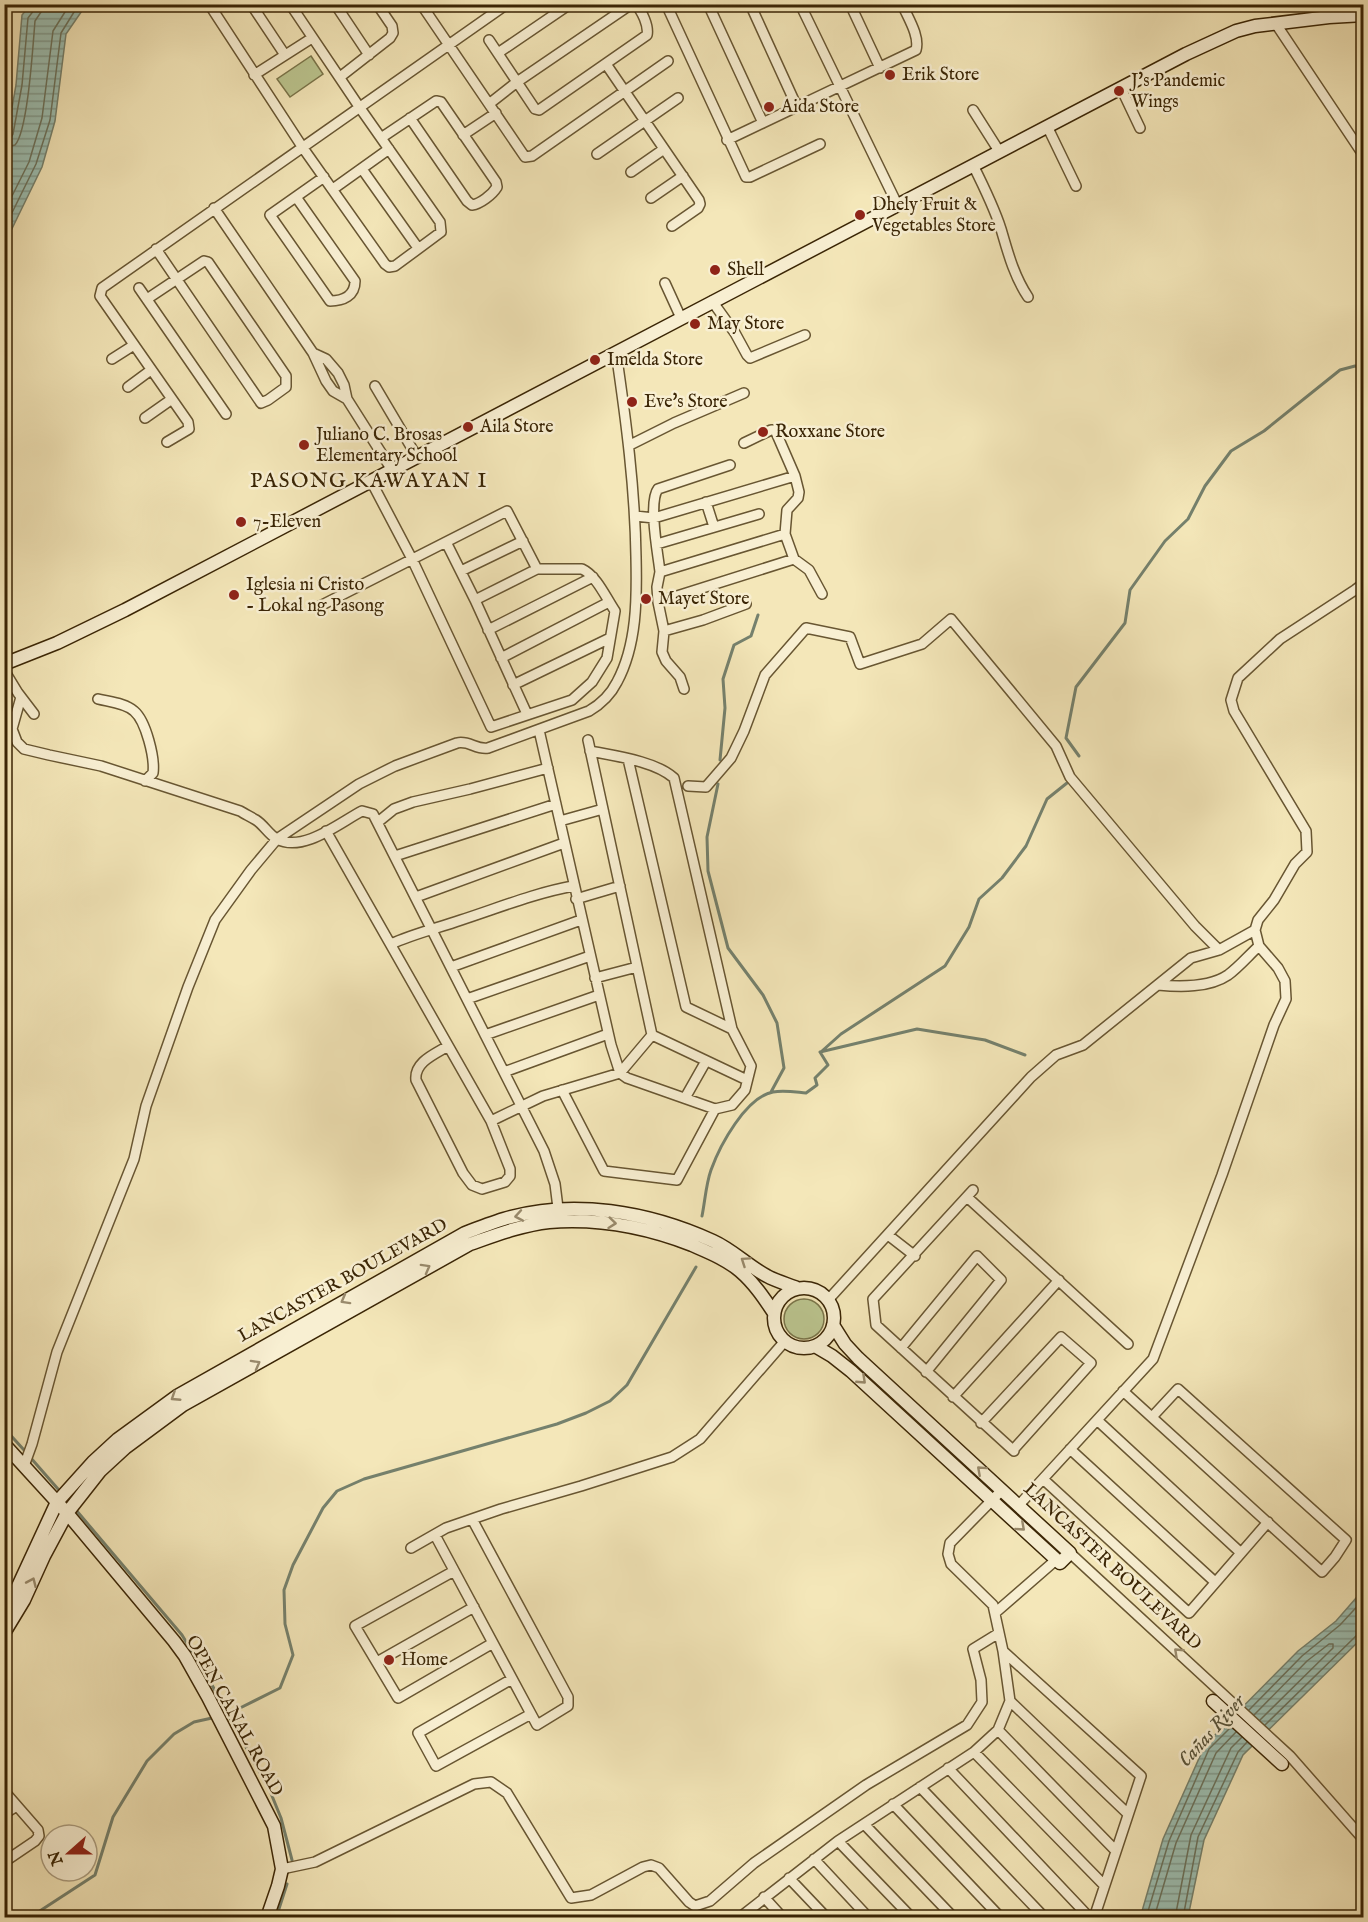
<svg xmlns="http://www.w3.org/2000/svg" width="1368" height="1922" viewBox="0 0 1368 1922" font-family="'IM FELL English',serif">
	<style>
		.grass { fill: #bbc58f; stroke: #7a754a; stroke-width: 1.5 }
		.water { fill: url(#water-rules); stroke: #75816d; stroke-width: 1.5 }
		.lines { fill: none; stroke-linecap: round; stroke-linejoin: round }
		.shore { stroke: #6b725c; stroke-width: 1.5 }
		.stream { stroke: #75816d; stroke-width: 3 }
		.street-casing { stroke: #685632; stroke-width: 12 }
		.secondary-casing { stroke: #3a2505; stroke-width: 15 }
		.street { stroke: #f8efd2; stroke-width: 9 }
		.secondary { stroke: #f8efd2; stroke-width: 12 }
		.oneway { stroke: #998a6c }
		.poi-dot { fill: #8f2418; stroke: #f8efd2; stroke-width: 2 }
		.labels { text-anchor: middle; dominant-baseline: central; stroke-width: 5; stroke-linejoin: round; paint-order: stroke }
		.poi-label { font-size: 18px; fill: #3a2505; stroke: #f8efd2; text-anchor: start }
		.street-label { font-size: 18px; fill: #3a2505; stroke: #f8efd2 }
		.water-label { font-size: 20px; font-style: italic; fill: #575339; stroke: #f8efd2 }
		.quarter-label { font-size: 21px; letter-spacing: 1.5px; fill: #3a2505; stroke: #f8efd2 }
	</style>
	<defs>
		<pattern id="water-rules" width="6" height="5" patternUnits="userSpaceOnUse" patternTransform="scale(1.5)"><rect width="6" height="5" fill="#9cbfb2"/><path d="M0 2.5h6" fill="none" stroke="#809b8f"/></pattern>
	</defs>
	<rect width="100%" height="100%" fill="#f4e7b9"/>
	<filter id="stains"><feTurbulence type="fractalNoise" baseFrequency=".00333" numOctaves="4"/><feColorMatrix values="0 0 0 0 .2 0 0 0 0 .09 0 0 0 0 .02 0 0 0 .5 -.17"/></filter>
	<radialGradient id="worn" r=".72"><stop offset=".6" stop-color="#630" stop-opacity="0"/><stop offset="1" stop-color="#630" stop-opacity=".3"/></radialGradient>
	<path class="grass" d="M311 56 323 74 290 97 277 79Z
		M784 1319a20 20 0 1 1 40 0a20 20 0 1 1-40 0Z"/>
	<path class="water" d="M31 4 86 5 66 34 55 121 42 167 5 243V147L16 85 22 15Z
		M1363 1590V1637L1243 1755 1204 1840 1188 1917 1140 1918 1163 1839 1205 1745 1298 1651 1336 1621Z"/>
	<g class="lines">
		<path class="shore" d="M4 140 10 139 13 134 22 85 28 18 34 10 35 4
			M4 148 15 145C28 131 33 44 35 21L41 12 43 4
			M4 212 29 162 42 118 53 31 70 4
			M4 229 36 164 50 120 61 33 79 4
			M1249 1710 1302 1656 1340 1625 1364 1599
			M1254 1715 1307 1661 1329 1644H1333V1648L1260 1720
			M1265 1725 1357 1635 1364 1633
			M1146 1918 1169 1841 1209 1749 1231 1727
			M1154 1918 1176 1843 1216 1753 1236 1732
			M1175 1918 1191 1835 1231 1748 1242 1737
			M1183 1918 1198 1837 1238 1752 1247 1742"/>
		<path class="stream" d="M1079 756 1066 738 1076 687 1125 623 1130 590 1165 541 1188 519 1205 486 1231 451 1264 431 1340 370 1355 366 1364 367
			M720 760 725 708 723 679 734 645 751 636 758 615
			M718 784 707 837 708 871 728 948 763 995 777 1023 784 1068 771 1092
			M822 1051 841 1034 945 966 969 927 979 899 1002 878 1026 846 1047 799 1067 783
			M702 1216C705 1201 706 1184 711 1170 720 1145 746 1097 773 1092 784 1090 795 1092 806 1093L817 1085 815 1078 828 1065 820 1052 917 1029 985 1040 1025 1055
			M4 1428 24 1450
			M30 1457 58 1489
			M76 1510 182 1635 212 1685 270 1791 281 1818 292 1860
			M227 1713 238 1709 280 1688 293 1655 285 1624 284 1590 293 1565 323 1508 337 1491 364 1479 557 1424 586 1413 610 1401 627 1385 696 1267
			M29 1918 95 1875 113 1817 147 1761 174 1734 194 1722 212 1718
			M276 1918 287 1884"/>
		<g class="street-casing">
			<path id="street" d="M209 4 303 148 385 264 389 267 395 266 441 232 440 222 360 108 290 4
				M251 4 285 55
				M335 4 369 55
				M421 4 525 157 532 156 668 61
				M666 4 746 177H750L820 144
				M708 4 763 123
				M750 4 797 107
				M800 4 897 204
				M850 4 880 68
				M1276 24 1364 156
				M489 40 535 109 539 110 647 35C649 26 642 11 636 5H630L517 82 489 104
				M498 53 570 4
				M606 64 699 200 700 204 698 208 672 226
				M254 75 312 38
				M340 77 390 38 393 33 392 26 377 4
				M1121 88 1140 128
				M973 110 999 151
				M1047 126 1076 186
				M463 135 496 113
				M381 138 436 101 441 102 496 182 497 187C492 195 480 204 472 205L467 201 410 118
				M727 140 916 50C920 36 908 18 902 4
				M597 154 678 98
				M973 165C983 185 994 207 1001 229 1008 253 1014 276 1028 297
				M362 169 418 248
				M631 172 664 149
				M333 189 389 149
				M296 197 355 281C355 296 343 301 330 301L270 215 324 177
				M651 198 683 176
				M214 208 313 353 326 381 333 391 347 399
				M665 283 681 318
				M139 288 226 414
				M147 299 204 261 208 262 286 376V387L268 400 261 403 156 249
				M712 301 735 333 747 355 750 358 805 335
				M313 353 326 359 338 373 344 385 347 399 392 470
				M112 359 134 345
				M375 386 417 457
				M128 387 151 370
				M145 418 172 399
				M167 442 189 429 188 422 100 296 102 288 507 4
				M744 443 771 430H775L795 476
				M630 445 674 423 744 393
				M730 465 658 489C648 502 658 554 660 572L785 534
				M706 502 714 527
				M635 516 654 518 795 476 799 492 798 498 787 510 785 534 794 559 809 570 822 594
				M446 542 475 600 527 714
				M657 544 759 514
				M461 571 523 541
				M475 600 537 569
				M658 602 657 587 660 572
				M318 607C381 575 444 543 507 511L537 569H582C597 576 606 598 615 611L607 658 592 682 572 700 491 727 412 559 371 481
				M488 630 593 577
				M664 631 703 620 746 604
				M501 658 609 602
				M4 670 18 693 34 714
				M513 685 610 638
				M684 689 680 677 666 661 662 652 664 631 658 602 794 559
				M21 697 12 729 17 742 24 749 49 755 101 766 240 811C245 814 251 817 256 820 264 825 269 835 277 839 303 853 339 823 362 811L373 814 544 1151 555 1184 559 1216
				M98 699C110 702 125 703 134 711 146 721 155 758 153 773L145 781
				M539 730 611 1045 620 1073 627 1078 715 1109 732 1105 745 1090 751 1066 732 1029 674 778C655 761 615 756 590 751
				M588 740 652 1035 747 1080
				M628 759 686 1007 732 1029
				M688 786 706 787 731 758 744 731 765 675 806 628 850 637 860 664 922 644 951 619 1056 746 1070 777 1195 926 1219 950
				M560 821 603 809
				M378 822 394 809 413 802 470 789 548 768
				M326 831 491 1121 510 1169V1176L505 1182 482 1189 472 1185 463 1173 416 1080C414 1062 435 1054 448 1046
				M395 856 556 804
				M416 897 564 843
				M576 899 620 886
				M391 944C413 934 438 928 461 920 498 908 535 893 573 886
				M451 967 581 920
				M595 978 637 967
				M1158 985C1180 987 1209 988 1228 975 1239 967 1249 955 1259 946
				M467 999 590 956
				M485 1035 599 995
				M504 1072 608 1034
				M562 1090 604 1171 677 1180 715 1109
				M685 1098 706 1061
				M491 1121 543 1096 620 1073 652 1035
				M973 1190 873 1299 876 1325 1014 1451
				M967 1197 1128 1344
				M888 1235 915 1256
				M828 1300 1031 1077 1056 1055 1083 1045 1191 958 1219 950 1255 930
				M901 1348 977 1256 1001 1280 926 1372
				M1123 1391 1322 1572 1335 1557 1346 1540 1178 1389 1152 1417
				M953 1397 1059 1280
				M1097 1420 1241 1553
				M981 1423 1061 1337 1091 1363 1013 1450
				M1070 1449 1215 1582
				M24 1466 32 1444 57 1352 134 1159 146 1106 188 987 215 920 251 870 277 839 359 784 395 766 457 743C469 740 476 750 488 748L589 711C601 704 611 694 617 682 637 645 637 598 636 557 635 488 626 420 616 352
				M1043 1479 1189 1613 1268 1522
				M1019 1505 1153 1359 1222 1175 1274 1025 1286 999 1285 981 1278 968 1259 946 1255 930 1258 920 1274 900 1295 864 1307 852 1306 831 1234 711 1231 700 1238 678 1280 639 1355 590 1364 583
				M435 1535 537 1725 568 1706V1697L472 1519
				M411 1548 446 1528 501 1509 581 1486 672 1457 700 1439 785 1341
				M1070 1553 1290 1756 1364 1840
				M454 1571 355 1626 398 1698 493 1643
				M995 1613 1057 1559
				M1003 1651 1141 1776 1094 1918
				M377 1662 474 1607
				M512 1679 418 1733 436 1766 531 1714
				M1010 1701 1128 1814
				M998 1730 1116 1851
				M974 1752 1104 1885
				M948 1768 1090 1918
				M920 1787 1045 1918
				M4 1791 38 1830 39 1836 35 1841 4 1862
				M893 1804 1001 1918
				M4 1814 17 1806
				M864 1824 954 1918
				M838 1841 912 1918
				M814 1859 869 1918
				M282 1869 315 1862 474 1784 491 1782 507 1793 571 1898 591 1895 643 1867 651 1865 659 1868 689 1902 695 1906 710 1901 754 1863 866 1785 967 1725 982 1702 981 1680 973 1649 999 1633
				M789 1878 827 1918
				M764 1897 783 1918
				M739 1918 838 1841 974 1752 998 1730 1010 1701 1003 1651 993 1605 951 1564 948 1554 950 1543 1002 1490"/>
		</g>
		<g class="secondary-casing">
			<path id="secondary" d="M4 664 57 643 125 610 1186 54 1236 31 1255 26 1329 17 1364 15
				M774 1318a30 30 0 1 1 60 0a30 30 0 1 1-60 0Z
				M815 1346 832 1356 851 1371 1060 1563 1070 1553 858 1358 845 1344 833 1325
				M4 1444 67 1513 174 1641 185 1656 208 1697 274 1826 282 1869 278 1886 267 1918
				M4 1611 14 1595 57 1502 93 1462 118 1439 177 1396 465 1233C478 1228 491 1223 504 1219 573 1198 649 1212 713 1241 733 1250 748 1266 767 1276 776 1281 787 1284 797 1288
				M4 1633 24 1600 44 1556 67 1513 100 1471 125 1448 183 1405 470 1244C496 1235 522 1225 549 1222 599 1218 646 1227 692 1245 708 1252 726 1259 740 1271 754 1283 764 1298 774 1313
				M1213 1701 1282 1764"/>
		</g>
		<use href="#street" class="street"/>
		<use href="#secondary" class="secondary"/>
	</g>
	<defs><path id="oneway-chevron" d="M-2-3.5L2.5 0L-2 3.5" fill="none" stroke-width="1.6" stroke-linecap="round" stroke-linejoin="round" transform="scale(1.5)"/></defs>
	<g class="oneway">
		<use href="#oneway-chevron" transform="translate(519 1216) rotate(170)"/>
		<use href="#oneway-chevron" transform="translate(612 1223) rotate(6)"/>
		<use href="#oneway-chevron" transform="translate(745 1261) rotate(-146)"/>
		<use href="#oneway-chevron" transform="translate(426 1268) rotate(-29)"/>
		<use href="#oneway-chevron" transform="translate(345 1300) rotate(151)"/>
		<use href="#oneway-chevron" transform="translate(256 1364) rotate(-29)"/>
		<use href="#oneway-chevron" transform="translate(862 1380) rotate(43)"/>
		<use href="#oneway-chevron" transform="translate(175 1397) rotate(147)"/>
		<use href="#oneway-chevron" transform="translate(981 1470) rotate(-138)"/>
		<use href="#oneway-chevron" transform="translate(1021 1527) rotate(42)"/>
		<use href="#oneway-chevron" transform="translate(32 1582) rotate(-66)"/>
		<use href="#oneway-chevron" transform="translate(1178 1652) rotate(-137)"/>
	</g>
	<g class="poi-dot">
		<circle cx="890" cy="75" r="6"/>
		<circle cx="1119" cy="91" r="6"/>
		<circle cx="769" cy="107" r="6"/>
		<circle cx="860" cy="215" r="6"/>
		<circle cx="715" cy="270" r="6"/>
		<circle cx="695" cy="324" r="6"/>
		<circle cx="595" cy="360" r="6"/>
		<circle cx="632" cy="402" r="6"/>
		<circle cx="468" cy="427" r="6"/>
		<circle cx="763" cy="432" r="6"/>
		<circle cx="304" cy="445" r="6"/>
		<circle cx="241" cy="522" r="6"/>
		<circle cx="234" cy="595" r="6"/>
		<circle cx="646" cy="599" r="6"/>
		<circle cx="389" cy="1660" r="6"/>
	</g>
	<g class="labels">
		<g class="poi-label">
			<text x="902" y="75">Erik Store</text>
			<text x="1131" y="81">J's Pandemic<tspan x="1131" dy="21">Wings</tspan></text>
			<text x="781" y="107">Aida Store</text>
			<text x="872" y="205">Dhely Fruit &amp;<tspan x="872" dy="21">Vegetables Store</tspan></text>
			<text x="727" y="270">Shell</text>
			<text x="707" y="324">May Store</text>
			<text x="607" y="360">Imelda Store</text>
			<text x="644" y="402">Eve's Store</text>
			<text x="480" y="427">Aila Store</text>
			<text x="775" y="432">Roxxane Store</text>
			<text x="316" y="435">Juliano C. Brosas<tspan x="316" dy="21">Elementary School</tspan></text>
			<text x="253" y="522">7-Eleven</text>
			<text x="246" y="585">Iglesia ni Cristo<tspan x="246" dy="21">- Lokal ng Pasong</tspan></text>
			<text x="658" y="599">Mayet Store</text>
			<text x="401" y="1660">Home</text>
		</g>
		<g class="street-label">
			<text transform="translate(343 1281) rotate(-29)">LANCASTER BOULEVARD</text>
			<text transform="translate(1112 1567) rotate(43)">LANCASTER BOULEVARD</text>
			<text transform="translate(234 1716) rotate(61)">OPEN CANAL ROAD</text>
		</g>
		<g class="water-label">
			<text transform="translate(1212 1731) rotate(-48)">Cañas River</text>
		</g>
		<g class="quarter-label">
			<text x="369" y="481">PASONG KAWAYAN I</text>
		</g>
	</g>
	<rect width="1368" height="1922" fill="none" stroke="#f4e7b9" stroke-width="24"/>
	<rect x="6" y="6" width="1356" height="1910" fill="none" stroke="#3a2505" stroke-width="3"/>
	<rect x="12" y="12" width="1344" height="1898" fill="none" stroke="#3a2505" stroke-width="1.5"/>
	<g transform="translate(69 1853) rotate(249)"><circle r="28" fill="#f8efd2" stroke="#ac9e80" stroke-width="1.5"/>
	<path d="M0-4.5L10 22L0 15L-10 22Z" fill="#8f2418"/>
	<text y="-9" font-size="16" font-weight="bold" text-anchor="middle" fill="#3a2505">N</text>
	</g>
	<rect width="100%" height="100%" filter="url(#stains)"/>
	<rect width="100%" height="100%" fill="url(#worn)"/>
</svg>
